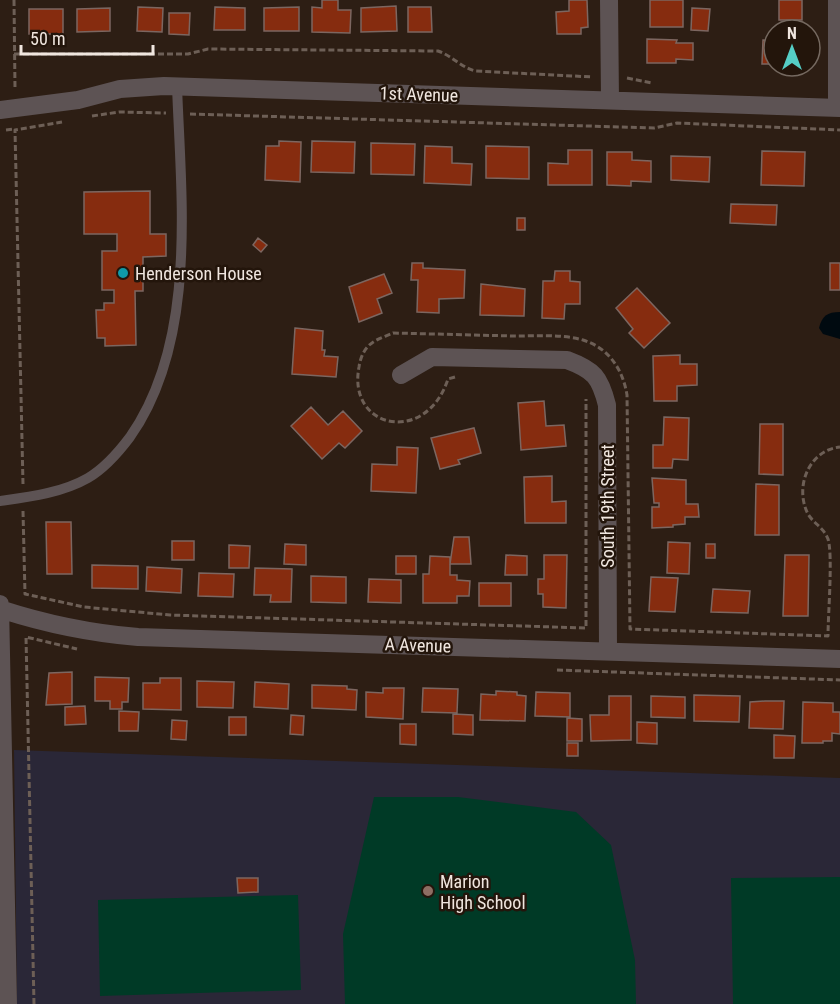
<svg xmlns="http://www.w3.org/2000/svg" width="840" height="1004" viewBox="0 0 840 1004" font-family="'Roboto Condensed',sans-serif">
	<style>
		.education { fill: #2a2737 }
		.green { fill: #003a26 }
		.water { fill: #000a10 }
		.building { fill: #862c0f; stroke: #7c6660; stroke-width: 1.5 }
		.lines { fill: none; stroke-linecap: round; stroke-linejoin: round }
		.path { stroke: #6d5f56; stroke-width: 3; stroke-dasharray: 6 3; stroke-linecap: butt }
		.service { stroke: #5d5354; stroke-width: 10 }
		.minor { stroke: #5d5354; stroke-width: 18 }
		.culture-dot { fill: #0f9aa8; stroke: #23150b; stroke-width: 2 }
		.education-dot { fill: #8d6e63; stroke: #23150b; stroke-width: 2 }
		.labels { text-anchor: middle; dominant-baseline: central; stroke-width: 5; stroke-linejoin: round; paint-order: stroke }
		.street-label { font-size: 18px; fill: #f0e6df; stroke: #23150b }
		.poi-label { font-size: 18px; fill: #f0e6df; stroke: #23150b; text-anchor: start }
	</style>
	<rect width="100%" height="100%" fill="#2d1e14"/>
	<path class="education" d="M14 750 840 778V1004H17Z"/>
	<path class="green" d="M374 797H458L576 812 611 845 635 960 636 1004H345L343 934Z
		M840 877V1004H733L731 878Z
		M298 895 301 990 100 996 98 900Z"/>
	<path class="water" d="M840 312V339L823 334 819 328C822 316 827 312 840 312Z"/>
	<path class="building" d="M322 0H338V10H351L350 33 312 32V7L322 8Z
		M569 0H587L588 27 581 28V34H557L556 12 569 11Z
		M650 0H683V27H650Z
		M779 0H802V20H779Z
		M396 6 397 31 361 32V8Z
		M138 7 163 8 162 32 137 31Z
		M215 7 245 8V30H214Z
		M299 7V31H264V8Z
		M408 7H431L432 32H408Z
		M110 8V31L77 32V9Z
		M692 8 710 9 708 31 691 30Z
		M29 9H63V34H29Z
		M169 13H190L189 35 169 34Z
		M647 39 677 40 676 43H693V60L676 59V63H647Z
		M763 40 774 41V64H762Z
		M279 141 301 142 300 182 265 180 266 146H279Z
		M312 141 355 142 354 173 311 172Z
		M371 143 415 144 414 175 371 174Z
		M425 146 452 147V163L472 164 471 185 424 183Z
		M486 146 529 147V179L486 178Z
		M568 150H592V185H548V163L568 164Z
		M762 151 805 152 804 186 761 185Z
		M607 152H632V160L651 161V182L631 181V186L607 185Z
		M671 156 710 157 709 182 671 180Z
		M150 191V234H166V256L143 257V291H135L136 345 105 346V338H97L96 310H104V303H114V290H102V251H117V234H84V192Z
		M731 204 777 205 776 225 730 223Z
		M517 218H525V230H517Z
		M258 238 267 245 261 252 253 245Z
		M412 263H423V268L465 270 464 298 439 299V313L417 312 418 280H411Z
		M830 263H840V290H830Z
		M555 271H570V281L580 282V304H565L564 319 542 318 543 281H554Z
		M384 274 392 293 377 299 382 313 359 322 349 287Z
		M481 284 525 289 524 316 480 315Z
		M637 288 670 323 644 348 629 333 633 329 616 308Z
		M295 328 323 331 322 350H325L324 356 338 357 336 377 292 374Z
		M680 355V364H697V385L677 386V401H654L653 356Z
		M544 401 546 426 564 425 566 446 521 450 518 403Z
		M311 407 328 425 343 411 362 431 345 448 339 443 322 459 291 426Z
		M664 417 689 418 688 460 673 459 672 468H653V445H663Z
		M760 424H783V475L759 474Z
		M474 428 481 453 458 460 460 464 440 469 431 438Z
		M397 447 418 448 416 493 371 491 372 464 397 465Z
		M552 476V502L566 501V523H525L524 477Z
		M652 478 686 480V504H698L699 517H685V524L673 525V527L652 528V507H659V503H654Z
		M756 484 779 485V535H755Z
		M46 522H71L72 574H47Z
		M454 537H469L471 564H450Z
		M172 541H194V560H172Z
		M668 542 690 543 689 574 667 573Z
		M285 544 306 545V565L284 564Z
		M706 544H715V558H706Z
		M229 545 250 546 249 568H229Z
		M506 555 527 556V575H505Z
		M544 555H567L566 608 543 607V594H538V579H544Z
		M785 555H809L808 616H783Z
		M396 556H416V574H396Z
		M430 556 450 557V575H457V580L470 581 469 596H457V603H423V574H429Z
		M92 565 138 566V589L92 588Z
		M147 567 182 569 181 593 146 591Z
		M255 568 292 569 291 602H270L271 595H254Z
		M199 573 234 574 233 597 198 596Z
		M311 576 346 577V603L311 602Z
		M651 577 678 578 675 612 649 611Z
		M369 579 401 580V603L368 602Z
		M479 583H511V606H479Z
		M713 589 750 591 748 613 711 612Z
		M72 672V704L46 705 49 673Z
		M95 677 129 678 128 702H122V709H110V701H95Z
		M160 678H181V710L143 709V683H160Z
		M197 681 234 682 233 708 197 707Z
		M255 682 289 684 288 709 254 707Z
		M312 685 347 686V689L357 690 356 710 312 708Z
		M383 688H404L403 719 366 717V692L383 693Z
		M423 688 458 689 457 713 422 712Z
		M496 691 517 692V695L526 696 525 721 480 720 481 694 496 695Z
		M536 692 570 693V717L535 716Z
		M694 695 740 696 739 722 694 721Z
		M609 696H631V740L591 741 590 715H609Z
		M651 696 685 697V718L651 717Z
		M765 701H784L783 729 749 728 750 702Z
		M803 702 833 703V712H840V734L832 733V741H823V743H802Z
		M85 706 86 724 65 725V707Z
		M119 711 139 712 138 731H119Z
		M453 714 473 715V735L453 734Z
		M291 715 304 716 303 735 290 734Z
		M229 717H246V735H229Z
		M567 718 582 719V741H567Z
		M172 720 187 721 186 740 171 739Z
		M637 722 657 723V744L637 743Z
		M400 724H416V745L400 744Z
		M774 735 795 736 794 758H774Z
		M567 743H578V756H567Z
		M237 878H258V892L238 893Z"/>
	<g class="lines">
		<path class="path" d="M14 0 15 88
			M14 54H188L208 49 438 51C452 56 461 67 475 71L593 77
			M627 78 652 83
			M190 114 654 128 677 123 840 130
			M92 116 119 112 166 113
			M6 130 15 129
			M455 377 448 379C426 446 347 429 359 367 360 359 364 348 372 343 377 339 386 336 393 333 433 334 474 335 514 336 536 336 562 334 583 340 609 348 623 370 627 395L630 629 828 636C828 615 833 555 828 539 824 528 813 523 808 514 794 487 809 450 840 447
			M23 484 15 130 62 122
			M23 511 25 594 84 607 170 615 586 628V399
			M557 670 840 680
			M34 1004 26 637 77 649"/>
		<path class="service" d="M0 501C29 497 62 493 88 478 105 468 118 453 130 437 198 340 181 198 177 86"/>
		<path class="minor" d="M609 0 610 100
			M837 107V0
			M0 110 78 100 120 89 164 86 840 108
			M401 375 432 357 567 360C594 370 600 377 607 405L608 651
			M0 604 8 1004
			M0 609C46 624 89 633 138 637L840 659"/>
	</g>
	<circle class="culture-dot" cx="123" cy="273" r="6"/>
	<circle class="education-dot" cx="428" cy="891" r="6"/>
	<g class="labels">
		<g class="street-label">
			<text transform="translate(419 94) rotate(2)">1st Avenue</text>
			<text transform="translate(607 506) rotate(-90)">South 19th Street</text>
			<text transform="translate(418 645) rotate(2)">A Avenue</text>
		</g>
		<g class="poi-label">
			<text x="135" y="273">Henderson House</text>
			<text x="440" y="881">Marion<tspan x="440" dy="21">High School</tspan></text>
		</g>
	</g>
	<g transform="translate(792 48)"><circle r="28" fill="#23150b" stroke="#756960" stroke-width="1.5"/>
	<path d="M0-4.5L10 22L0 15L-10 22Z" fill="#55cec6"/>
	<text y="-9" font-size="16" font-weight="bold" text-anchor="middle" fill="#f0e6df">N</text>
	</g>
	<path d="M21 45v9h132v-9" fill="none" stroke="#f0e6df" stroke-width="3"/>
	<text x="30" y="45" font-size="18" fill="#f0e6df" stroke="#23150b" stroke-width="4.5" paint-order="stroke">50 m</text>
</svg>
